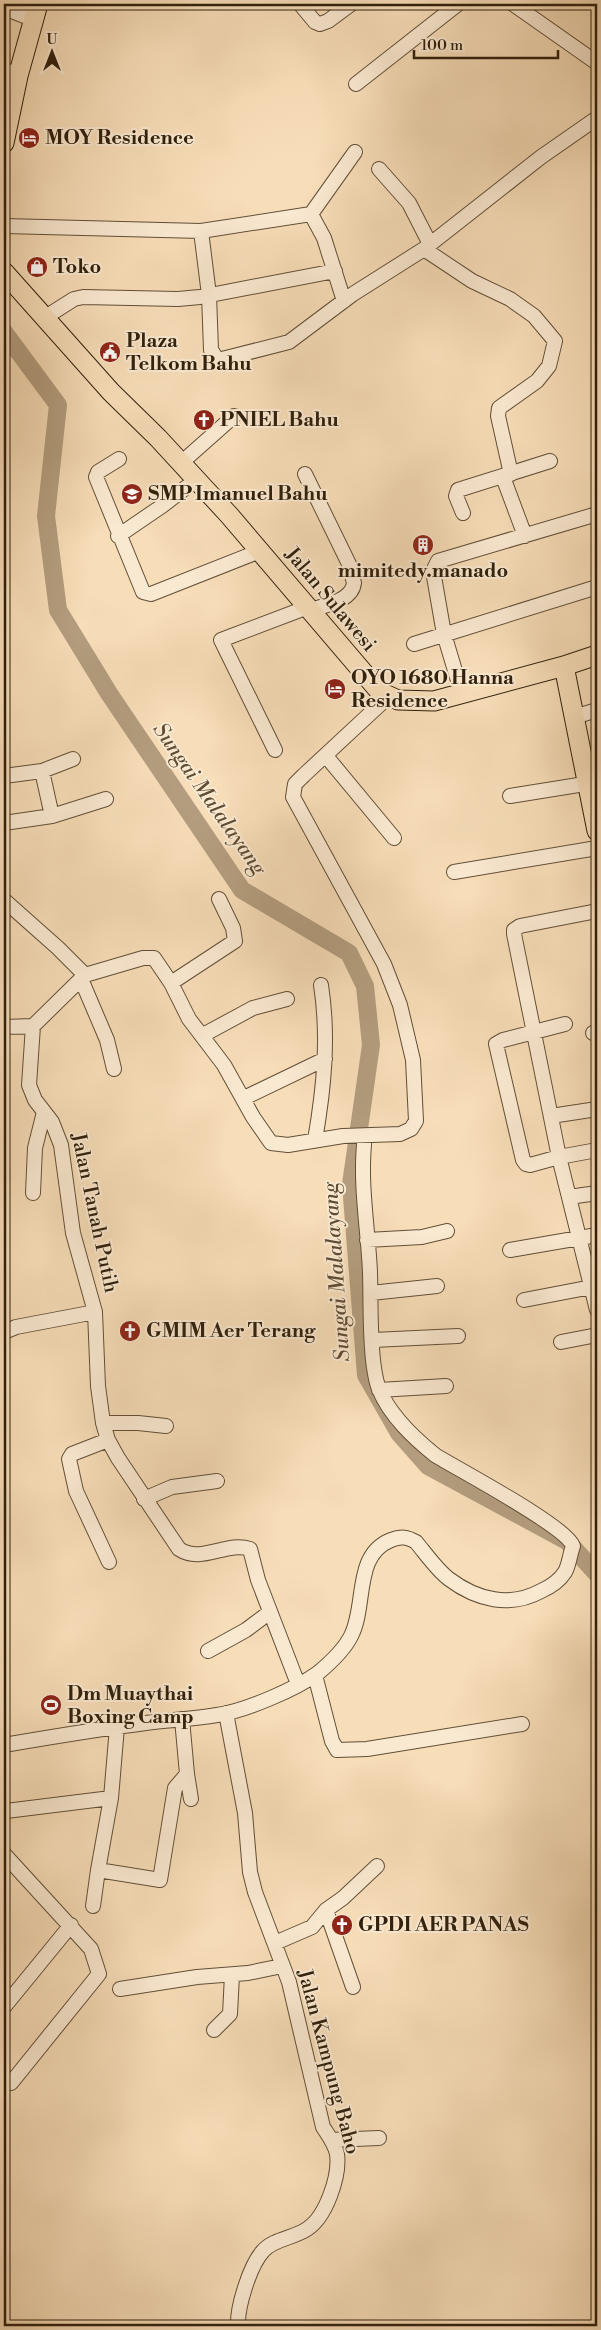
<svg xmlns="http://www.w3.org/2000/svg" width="601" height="2330" viewBox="0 0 601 2330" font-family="'Libre Bodoni',serif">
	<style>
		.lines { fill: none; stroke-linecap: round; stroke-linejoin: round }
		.river { stroke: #b39d7e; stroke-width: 18 }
		.minor-casing { stroke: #624f37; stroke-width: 16 }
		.major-casing { stroke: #30200c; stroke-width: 21 }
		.minor { stroke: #fae9d1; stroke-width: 14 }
		.major { stroke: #f7ddb8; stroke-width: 19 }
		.labels { text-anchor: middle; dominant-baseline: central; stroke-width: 4; stroke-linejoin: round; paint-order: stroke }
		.poi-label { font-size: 20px; font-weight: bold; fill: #30200c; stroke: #fae9d1; text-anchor: start }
		.street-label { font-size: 20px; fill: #30200c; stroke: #fae9d1 }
		.water-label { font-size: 21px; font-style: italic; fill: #5e4c34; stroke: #fae9d1 }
	</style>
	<rect width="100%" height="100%" fill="#f7ddb8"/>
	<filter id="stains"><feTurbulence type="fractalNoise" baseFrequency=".004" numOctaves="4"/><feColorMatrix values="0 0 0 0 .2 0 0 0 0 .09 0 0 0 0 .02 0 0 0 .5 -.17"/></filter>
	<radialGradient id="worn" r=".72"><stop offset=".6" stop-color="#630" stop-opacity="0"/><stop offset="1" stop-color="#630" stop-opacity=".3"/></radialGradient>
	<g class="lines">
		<path class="river" d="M4 332 58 405 46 516 58 610 110 695 242 890 349 953 365 986 371 1045 351 1184 366 1375 399 1433 428 1466 567 1541 597 1574"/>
		<g class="minor-casing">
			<path id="minor" d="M300 4 315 22 320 24 328 21 351 4
				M513 4 597 63
				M4 8 32 19
				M4 69 18 76
				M356 84 458 4
				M379 169 409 203 430 244
				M311 214 355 152
				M4 226 201 231
				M424 249 472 281 510 299 534 316 555 341 549 366 537 381 499 408 498 416 511 474
				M344 301 324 238 311 214 201 231 209 295 211 350 217 359H222L289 342 353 294 424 249 541 157 597 118
				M44 318 74 299 83 297 178 299 200 297 335 271
				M119 459 98 472 96 477 143 592 151 594 260 551
				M181 463 234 416
				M305 474 349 564 354 583C352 601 325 605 311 610
				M503 477 525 536
				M463 513 456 496 458 490 550 461
				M118 536 162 506 197 479
				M414 644 597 587
				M462 694 444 634 433 571 438 561 597 514
				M574 717 597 710
				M275 750 221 640 308 607
				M326 756 394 838
				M42 771 73 759
				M4 776 42 771 52 816 4 823
				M510 796 597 782
				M52 816 106 799
				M454 872 597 848
				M4 900 58 948 85 975 33 1026 29 1085 35 1100 52 1122 61 1145 73 1233 95 1312 98 1386 103 1423 108 1440 118 1458 179 1549C202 1564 226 1541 250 1549L258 1580 298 1684
				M597 911 520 926 514 930V934L559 1157 597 1310
				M85 975 143 958H154L171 983 189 1019 224 1065 253 1117 271 1143 288 1145 343 1136 400 1134 411 1129 416 1121 413 1060 400 1005 384 964 293 797 295 784 304 775 388 697
				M81 979 107 1040 114 1069
				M171 983 235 941 233 928 219 899
				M565 1024 503 1040 496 1044 523 1160 526 1164 530 1165 559 1157 597 1150
				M4 1027 33 1026
				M593 1033H597
				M203 1035 253 1008 287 999
				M244 1098 325 1059
				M551 1116 597 1109
				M315 1140C324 1088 329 1037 321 985
				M33 1193 35 1148 44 1112
				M569 1197 597 1193
				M367 1240 422 1237 447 1231
				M510 1250 597 1235
				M371 1293 437 1286
				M524 1300 597 1286
				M4 1332 16 1327 95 1312
				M373 1340 458 1336
				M561 1342 597 1335
				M379 1390 446 1386
				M103 1423H138L166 1426
				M108 1440 72 1454 69 1459 76 1491 109 1562
				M144 1499 172 1487 217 1481
				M208 1651 246 1630 270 1612
				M315 1675 332 1741 337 1750 367 1749 522 1724
				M226 1713 245 1813 250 1872 255 1892 289 1982 323 2127C328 2135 335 2144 337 2154 340 2176 326 2217 307 2229 294 2238 273 2239 263 2251 250 2265 237 2307 238 2326
				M117 1727 111 1798 98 1870 160 1880 175 1788 187 1774 182 1719
				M4 1745C51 1737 98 1729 146 1723 170 1720 194 1719 217 1715 245 1711 296 1689 318 1673 330 1663 344 1650 351 1636 367 1605 353 1555 391 1540 401 1536 407 1537 416 1542 426 1554 437 1570 449 1579 477 1600 510 1608 541 1591 550 1587 560 1580 565 1572 569 1565 570 1554 573 1546 566 1526 459 1470 435 1455 414 1438 390 1416 379 1389 369 1363 371 1303 370 1272 368 1227 359 1181 365 1136
				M187 1774 191 1799
				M6 1811 111 1798
				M4 1854 91 1949 99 1974 11 2083 4 2077
				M93 1906 98 1870
				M326 1910 353 1987
				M275 1943 312 1927 326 1910 343 1898 377 1866
				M120 1989 197 1977 248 1973 282 1966
				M4 2007 71 1925
				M214 2030 230 2014 232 1975
				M331 2140 379 2138"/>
		</g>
		<g class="major-casing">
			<path id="major" d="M4 143 18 76 38 4
				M4 272 111 392 158 438 229 515 380 692 398 700 434 701 564 666 597 831
				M564 666 597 655"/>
		</g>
		<use href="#minor" class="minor"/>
		<use href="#major" class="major"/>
	</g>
	<defs>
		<g id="hotel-disc" transform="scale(1.125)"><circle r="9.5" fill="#8f2418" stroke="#fae9d1"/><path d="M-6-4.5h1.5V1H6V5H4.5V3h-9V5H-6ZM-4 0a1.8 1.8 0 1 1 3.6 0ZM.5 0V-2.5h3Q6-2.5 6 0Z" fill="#fff"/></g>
		<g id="shop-disc" transform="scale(1.125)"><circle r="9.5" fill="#8f2418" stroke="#fae9d1"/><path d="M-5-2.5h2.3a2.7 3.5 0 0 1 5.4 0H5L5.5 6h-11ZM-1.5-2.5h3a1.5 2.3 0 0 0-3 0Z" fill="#fff"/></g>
		<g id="civic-disc" transform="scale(1.125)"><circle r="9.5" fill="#8f2418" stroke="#fae9d1"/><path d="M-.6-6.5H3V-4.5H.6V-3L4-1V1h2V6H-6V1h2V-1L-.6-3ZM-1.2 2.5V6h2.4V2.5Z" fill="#fff"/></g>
		<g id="church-disc" transform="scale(1.125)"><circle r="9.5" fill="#8f2418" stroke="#fae9d1"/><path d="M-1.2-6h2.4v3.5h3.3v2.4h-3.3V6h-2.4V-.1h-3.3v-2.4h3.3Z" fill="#fff"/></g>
		<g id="school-disc" transform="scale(1.125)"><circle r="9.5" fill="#8f2418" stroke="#fae9d1"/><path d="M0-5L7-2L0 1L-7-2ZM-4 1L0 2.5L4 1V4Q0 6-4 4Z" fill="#fff"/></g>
		<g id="building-disc" transform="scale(1.125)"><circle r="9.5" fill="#8f2418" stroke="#fae9d1"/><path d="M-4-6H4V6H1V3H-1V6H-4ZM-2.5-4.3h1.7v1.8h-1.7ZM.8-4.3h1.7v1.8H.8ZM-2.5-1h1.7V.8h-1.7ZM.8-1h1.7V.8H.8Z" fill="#fff"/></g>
		<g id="stadium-disc" transform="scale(1.125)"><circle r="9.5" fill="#8f2418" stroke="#fae9d1"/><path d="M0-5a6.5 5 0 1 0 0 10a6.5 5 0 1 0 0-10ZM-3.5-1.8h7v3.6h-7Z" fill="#fff"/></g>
	</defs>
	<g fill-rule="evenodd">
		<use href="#hotel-disc" x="29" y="138"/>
		<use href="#shop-disc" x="37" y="267"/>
		<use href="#civic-disc" x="110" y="352"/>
		<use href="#church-disc" x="204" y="420"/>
		<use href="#school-disc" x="132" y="494"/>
		<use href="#building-disc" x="423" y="545"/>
		<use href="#hotel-disc" x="335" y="689"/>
		<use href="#church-disc" x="130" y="1331"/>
		<use href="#stadium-disc" x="51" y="1705"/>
		<use href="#church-disc" x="342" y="1925"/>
	</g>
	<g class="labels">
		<g class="poi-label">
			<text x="45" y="138">MOY Residence</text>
			<text x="53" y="267">Toko</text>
			<text x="126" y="341">Plaza<tspan x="126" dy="23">Telkom Bahu</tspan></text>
			<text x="220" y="420">PNIEL Bahu</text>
			<text x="148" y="494">SMP Imanuel Bahu</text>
			<text x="423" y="571" text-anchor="middle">mimitedy.manado</text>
			<text x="351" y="678">OYO 1680 Hanna<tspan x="351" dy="23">Residence</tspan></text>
			<text x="146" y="1331">GMIM Aer Terang</text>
			<text x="67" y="1694">Dm Muaythai<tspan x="67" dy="23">Boxing Camp</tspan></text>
			<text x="358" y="1925">GPDI AER PANAS</text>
		</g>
		<g class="street-label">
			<text transform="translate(330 600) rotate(50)">Jalan Sulawesi</text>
			<text transform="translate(94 1213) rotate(78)">Jalan Tanah Putih</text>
			<text transform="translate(328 2062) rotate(75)">Jalan Kampung Baho</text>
		</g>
		<g class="water-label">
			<text transform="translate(209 799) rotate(55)">Sungai Malalayang</text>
			<text transform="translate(337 1272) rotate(-94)">Sungai Malalayang</text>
		</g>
	</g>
	<rect width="601" height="2330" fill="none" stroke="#f7ddb8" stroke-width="20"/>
	<rect x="5" y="5" width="591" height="2320" fill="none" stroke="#30200c" stroke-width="2.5"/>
	<rect x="10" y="10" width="581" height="2310" fill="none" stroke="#30200c"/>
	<g transform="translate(52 52)" stroke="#fae9d1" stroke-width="4" paint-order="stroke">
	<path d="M0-4L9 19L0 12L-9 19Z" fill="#30200c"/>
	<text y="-8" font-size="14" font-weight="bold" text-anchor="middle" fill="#30200c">U</text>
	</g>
	<path d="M414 50v8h144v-8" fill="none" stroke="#30200c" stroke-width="2.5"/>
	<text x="421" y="50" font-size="15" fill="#30200c" stroke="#fae9d1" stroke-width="4" paint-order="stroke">100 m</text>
	<rect width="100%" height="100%" filter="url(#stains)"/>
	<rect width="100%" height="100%" fill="url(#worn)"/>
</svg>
